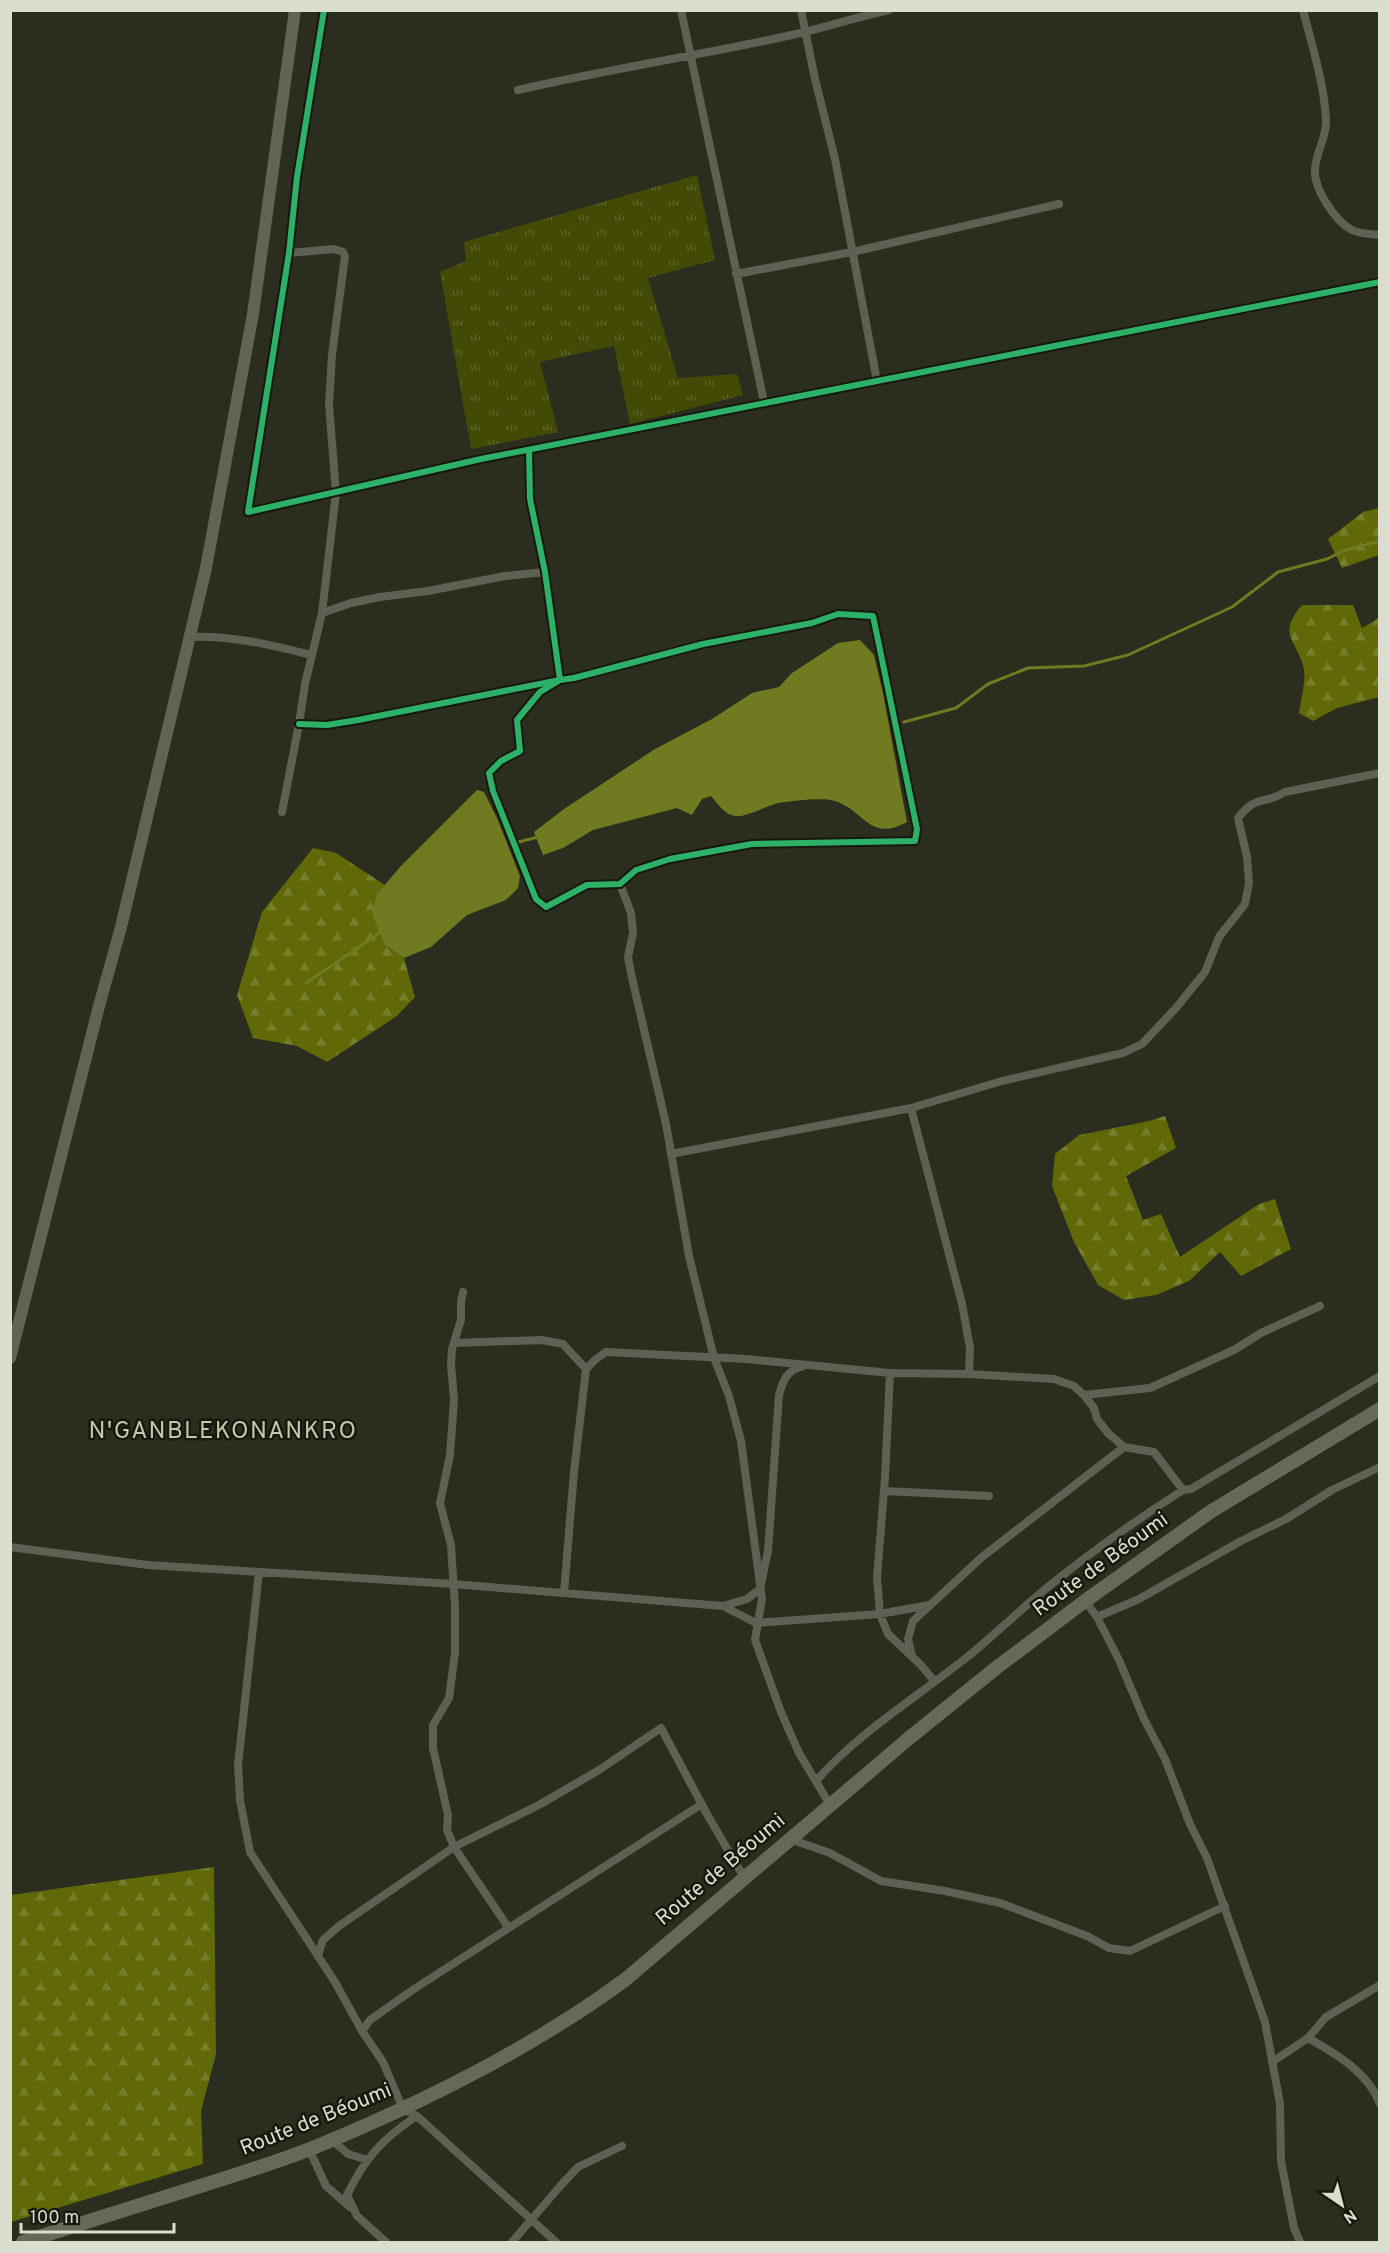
<svg xmlns="http://www.w3.org/2000/svg" width="1390" height="2253" viewBox="0 0 1390 2253" font-family="Overpass,sans-serif">
	<style>
		.grass { fill: url(#grass-tufts) }
		.forest { fill: url(#forest-firs) }
		.water { fill: #707a21 }
		.lines { fill: none; stroke-linecap: round; stroke-linejoin: round }
		.stream { stroke: #707a21; stroke-width: 3 }
		.street { stroke: #5e6053; stroke-width: 8 }
		.secondary { stroke: #616354; stroke-width: 12 }
		.primary { stroke: #666958; stroke-width: 14 }
		.cycleway-casing { stroke: #18190e; stroke-width: 10 }
		.cycleway { stroke: #2db169; stroke-width: 6 }
		.labels { text-anchor: middle; dominant-baseline: central; stroke-width: 5; stroke-linejoin: round; paint-order: stroke }
		.street-label { font-size: 21px; fill: #dbdece; stroke: #18190e }
		.quarter-label { font-size: 24px; letter-spacing: 1.5px; fill: #c2c8a9; stroke: #18190e }
	</style>
	<defs>
		<pattern id="grass-tufts" width="24" height="20" patternUnits="userSpaceOnUse" patternTransform="scale(1.5)"><rect width="24" height="20" fill="#434a05"/><path d="M3 7l-1-3M5 7V3M7 7l1-3M15 17l-1-3M17 17v-4M19 17l1-3" fill="none" stroke="#5e6428"/></pattern>
		<pattern id="forest-firs" width="22" height="20" patternUnits="userSpaceOnUse" patternTransform="scale(1.5)"><rect width="22" height="20" fill="#606808"/><path d="M5 1l3.5 6h-7zM16 11l3.5 6h-7z" fill="#767d2b"/></pattern>
	</defs>
	<rect width="100%" height="100%" fill="#2b2d1f"/>
	<path class="grass" d="M697 175 715 260 648 278 678 378 737 374 743 395 630 424 614 346 540 362 558 432 471 449 440 272 466 261 464 242Z"/>
	<path class="forest" d="M1379 508V555L1342 568 1328 539 1363 512Z
		M1302 605H1353L1362 628 1379 618V697L1337 708 1313 721 1299 713C1301 699 1307 678 1303 665 1294 637 1278 634 1302 605Z
		M313 848 336 853 385 885 377 894 385 945 404 958 415 997 397 1016 327 1062 297 1046 253 1038 237 995 262 912Z
		M1165 1116 1176 1148 1126 1176 1143 1220 1161 1214 1180 1257 1259 1204 1275 1199 1291 1249 1241 1276 1220 1252 1189 1281 1156 1295 1124 1300 1098 1285 1074 1242 1052 1186 1055 1154 1079 1135 1149 1121Z
		M214 1867 216 2054 201 2111 203 2164 11 2222V1895Z"/>
	<path class="water" d="M860 640 874 655 883 693 907 822C867 844 864 806 830 800 818 798 792 801 779 803 767 805 746 818 735 816 724 814 718 804 711 796L702 799 692 815 677 808 593 830 563 848 543 855 534 832 564 809 655 749 712 719 752 693 779 687 792 673 838 643Z
		M477 790 484 792 497 818 520 876 518 888 506 900 467 915 431 947 404 958 385 945 372 914 377 894 400 867Z"/>
	<g class="lines">
		<path class="stream" d="M904 722 956 708 988 684 1028 668 1084 666 1128 655 1232 607 1278 572 1327 559 1343 551 1380 541
			M515 843 538 837
			M306 983 381 932"/>
		<path class="street" d="M324 10 297 177 289 253 248 512 481 459 1380 282
			M681 10 764 402
			M801 10 815 79 835 159 877 381
			M1303 10C1312 46 1324 82 1326 120 1327 137 1316 152 1315 169 1313 188 1335 221 1352 230 1360 234 1371 234 1380 235
			M518 90C613 68 710 54 805 32 833 25 861 16 889 10
			M736 274 852 252 1059 204
			M322 613 351 603 380 597 428 591 505 576 545 572
			M190 637C230 635 272 645 311 655
			M299 724 327 725 358 720 560 680 574 678 703 644 812 623 838 614 873 616 917 829 915 841 752 844 670 859 636 870 620 884 587 885 546 907 536 899 493 791 489 773 501 761 520 751 517 720 540 692 560 680 545 572 530 499 529 450
			M282 812 299 724 305 684 322 613 336 493 329 404 332 355 345 256 343 252 334 249 289 253
			M620 884 631 913 633 933 628 957 632 978 666 1124 689 1256 714 1358 729 1396 741 1441 762 1599 755 1640 781 1712 799 1753 830 1805
			M911 1108 962 1304 970 1348 969 1374
			M671 1154 911 1108 1002 1081 1123 1053 1142 1044 1176 1008 1205 972 1219 937 1245 904 1249 883 1247 857 1238 818C1258 793 1263 806 1285 792L1380 773
			M463 1292 461 1302V1320L452 1349 451 1364 454 1400 450 1455 440 1503 451 1545 455 1607V1653L449 1698 433 1725V1748L448 1815 447 1830 454 1847 508 1927
			M454 1343 541 1340 563 1344 586 1369 596 1359 606 1352 747 1359 890 1373 969 1374 1054 1379 1074 1386 1084 1395 1094 1408 1097 1419 1108 1433 1124 1447 1154 1452 1183 1490
			M890 1373 885 1477 877 1578 880 1614 888 1634 921 1665 934 1681
			M1084 1395 1150 1388 1234 1350 1261 1333 1320 1306
			M884 1491 989 1496
			M10 1547 148 1565 453 1584 723 1606 756 1623 880 1614 929 1605
			M259 1572 238 1765 240 1800 250 1852 335 1982 362 2031 383 2062 403 2109 417 2116 556 2242
			M564 1593 574 1472 586 1369
			M1085 1601 1097 1617 1119 1660 1144 1719 1165 1759 1190 1824 1207 1858 1265 2022 1280 2104 1281 2161 1294 2228 1300 2242
			M723 1606 747 1599 760 1589 768 1551 779 1395C783 1381 786 1371 801 1367
			M1097 1617 1139 1599 1241 1541 1286 1519 1332 1490 1380 1467
			M912 1656 908 1639 913 1621 982 1557 1124 1447
			M816 1781C860 1731 919 1696 971 1654 999 1631 1025 1605 1053 1583 1095 1549 1138 1519 1183 1490L1191 1489 1380 1376
			M790 1839 830 1853 881 1881 945 1891 1000 1903 1087 1936 1109 1948 1130 1951 1225 1906
			M318 1955 323 1940 339 1926 454 1847 539 1805 599 1770 661 1728 708 1816 745 1879
			M362 2031 370 2020 414 1989 702 1804
			M1308 2038C1336 2054 1368 2072 1380 2104
			M1272 2062 1308 2038 1326 2017 1380 1985
			M332 2140 348 2154 368 2160
			M309 2149 326 2186 350 2207
			M386 2242 357 2216 347 2195C365 2158 383 2138 417 2116
			M512 2242 562 2184 578 2167 622 2146"/>
		<path class="secondary" d="M10 1358 99 1006 121 927 206 568 253 314 295 10"/>
		<path class="primary" d="M23 2242C75 2226 126 2209 178 2193 226 2178 274 2164 320 2145 426 2101 534 2047 626 1979L908 1739 996 1668 1085 1601 1210 1512 1380 1409"/>
		<g class="cycleway-casing">
			<path id="cycleway" d="M324 10 297 177 289 253 248 512 481 459 1380 282
				M299 724 327 725 358 720 560 680 574 678 703 644 812 623 838 614 873 616 917 829 915 841 752 844 670 859 636 870 620 884 587 885 546 907 536 899 493 791 489 773 501 761 520 751 517 720 540 692 560 680 545 572 530 499 529 450"/>
		</g>
		<use href="#cycleway" class="cycleway"/>
	</g>
	<g class="labels">
		<g class="street-label">
			<text transform="translate(1101 1565) rotate(-36)">Route de Béoumi</text>
			<text transform="translate(721 1870) rotate(-40)">Route de Béoumi</text>
			<text transform="translate(316 2120) rotate(-22)">Route de Béoumi</text>
		</g>
		<g class="quarter-label">
			<text x="223" y="1432">N'GANBLEKONANKRO</text>
		</g>
	</g>
	<rect width="1390" height="2253" fill="none" stroke="#dbdece" stroke-width="24"/>
	<g transform="translate(1342 2205) rotate(145)" stroke="#18190e" stroke-width="4.5" paint-order="stroke">
	<path d="M0-4.5L10 22L0 15L-10 22Z" fill="#dbdece"/>
	<text y="-9" font-size="16" font-weight="bold" text-anchor="middle" fill="#dbdece">N</text>
	</g>
	<path d="M21 2223v9h153v-9" fill="none" stroke="#dbdece" stroke-width="3"/>
	<text x="30" y="2223" font-size="18" fill="#dbdece" stroke="#18190e" stroke-width="4.5" paint-order="stroke">100 m</text>
</svg>
